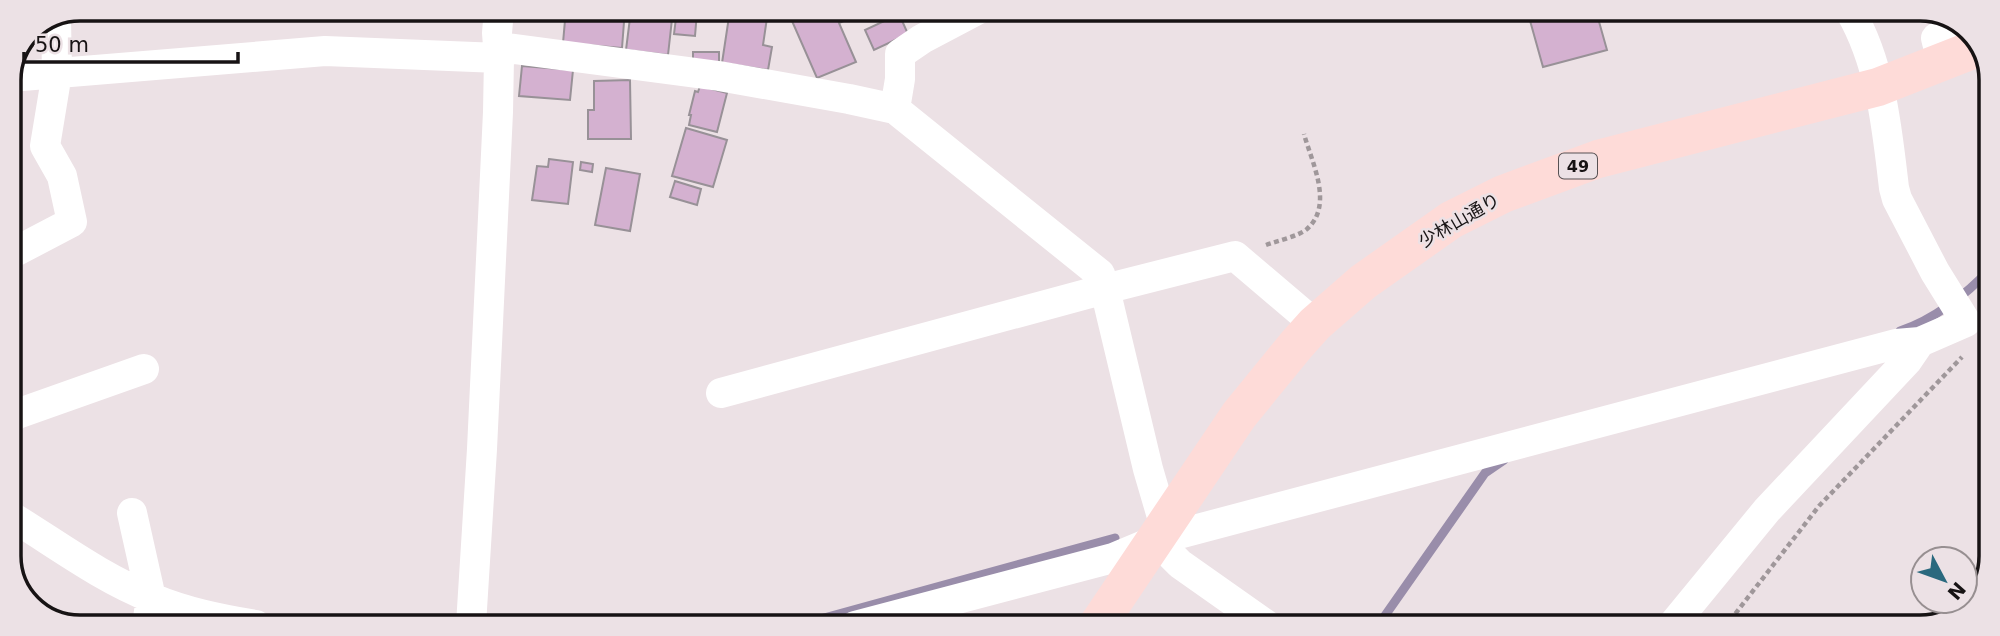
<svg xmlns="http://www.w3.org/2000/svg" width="2000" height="636" viewBox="0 0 2000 636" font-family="'DejaVu Sans','Noto Sans JP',sans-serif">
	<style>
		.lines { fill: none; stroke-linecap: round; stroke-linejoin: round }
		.stream { stroke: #998daa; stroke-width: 9 }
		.building { fill: #d4b1d0; stroke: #989197; stroke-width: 2 }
		.path { stroke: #9f979a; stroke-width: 4.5; stroke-dasharray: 5 3.5; stroke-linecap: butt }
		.minor { stroke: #fff; stroke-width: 30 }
		.major { stroke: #fedbd8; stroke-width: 38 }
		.labels { text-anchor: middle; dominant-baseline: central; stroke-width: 5; stroke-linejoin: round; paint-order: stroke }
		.shield { fill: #ece1e5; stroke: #575153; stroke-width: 2 }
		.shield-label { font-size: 16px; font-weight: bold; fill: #171314 }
		.street-label { font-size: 18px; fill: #171314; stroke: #ece1e5 }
		.rim { fill: none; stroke: #171314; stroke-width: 3.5 }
	</style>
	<rect width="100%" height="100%" fill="#ece1e5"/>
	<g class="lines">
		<path class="stream" d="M1900 331C1933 320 1966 295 1990 269
			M795 626 1115 538
			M1377 627 1485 473 1504 460"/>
	</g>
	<path class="building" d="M566 9H625L622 48 563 43Z
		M631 10H673L668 55 626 50Z
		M677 10 697 12 695 36 674 34Z
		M730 10 768 11 763 45 772 47 768 70 722 63Z
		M818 10H842L846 20 839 23 856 62 817 78 792 21Z
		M1552 11H1596L1607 50 1543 67 1529 17Z
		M899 14 908 34 874 50 865 30Z
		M693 52H719V62L693 61Z
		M522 66 573 70 570 100 519 96Z
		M630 80 631 139H588V110H594V81Z
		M700 86 727 93 717 132 689 125 691 115H689L695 91 698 92Z
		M686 128 727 140 713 187 672 176Z
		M549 159 573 162 568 204 532 200 537 166 548 167Z
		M581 162 593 164 592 172 580 170Z
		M606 168 640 174 630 231 595 225Z
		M675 181 701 189 697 205 670 197Z"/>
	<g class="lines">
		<path class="path" d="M1266 245C1277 241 1299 236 1307 229 1334 205 1312 163 1304 134
			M1725 627 1819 506 1962 357"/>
		<path class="minor" d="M499 47 719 76 849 99 895 109 1100 274 1105 289 1148 469 1165 527
			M1942 62 1936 38 1960 26
			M10 77 325 51 499 58
			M895 109 900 79V54L922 39 977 10
			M9 255 72 222 62 176 45 146 57 73 56 19
			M721 393 1105 289 1235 256 1315 324
			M9 420 17 414 144 369
			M132 513 151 598 147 625
			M9 515C55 543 101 578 152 598 185 612 220 619 256 625
			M1156 540 1180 564 1268 626
			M471 625 482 449 498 112 499 58 497 33 499 9
			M855 626 1113 558 1156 540 1896 344 1920 342 1966 322 1935 272 1897 199 1894 188C1887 128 1881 64 1850 11
			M1671 627 1767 510 1907 361 1920 342"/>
		<path class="major" d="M1097 626 1239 415 1297 344 1315 324 1363 282 1451 220 1503 194 1598 159 1878 87 1980 47"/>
	</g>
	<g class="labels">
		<rect class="shield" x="1559" y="153.5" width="38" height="25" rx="5"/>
		<g class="shield-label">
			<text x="1578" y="166">49</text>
		</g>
		<g class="street-label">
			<text transform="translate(1459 220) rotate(-30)">少林山通り</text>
		</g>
	</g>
	<path d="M0 0H2000V636H0ZM80 21H1920A59 59 0 0 1 1979 80V556A59 59 0 0 1 1920 615H80A59 59 0 0 1 21 556V80A59 59 0 0 1 80 21Z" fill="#ece1e5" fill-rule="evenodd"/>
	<path class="rim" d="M80 21H1920A59 59 0 0 1 1979 80V556A59 59 0 0 1 1920 615H80A59 59 0 0 1 21 556V80A59 59 0 0 1 80 21Z"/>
	<g transform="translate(1944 580) rotate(131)"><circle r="33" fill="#ece1e5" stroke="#978f91" stroke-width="2"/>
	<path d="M0-5L12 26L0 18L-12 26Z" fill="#2a697e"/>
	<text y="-10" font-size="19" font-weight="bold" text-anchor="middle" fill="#171314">N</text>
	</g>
	<path d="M24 52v10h214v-10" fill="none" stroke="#171314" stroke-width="3.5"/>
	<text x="35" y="52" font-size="21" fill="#171314" stroke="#ece1e5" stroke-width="5" paint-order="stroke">50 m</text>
</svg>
